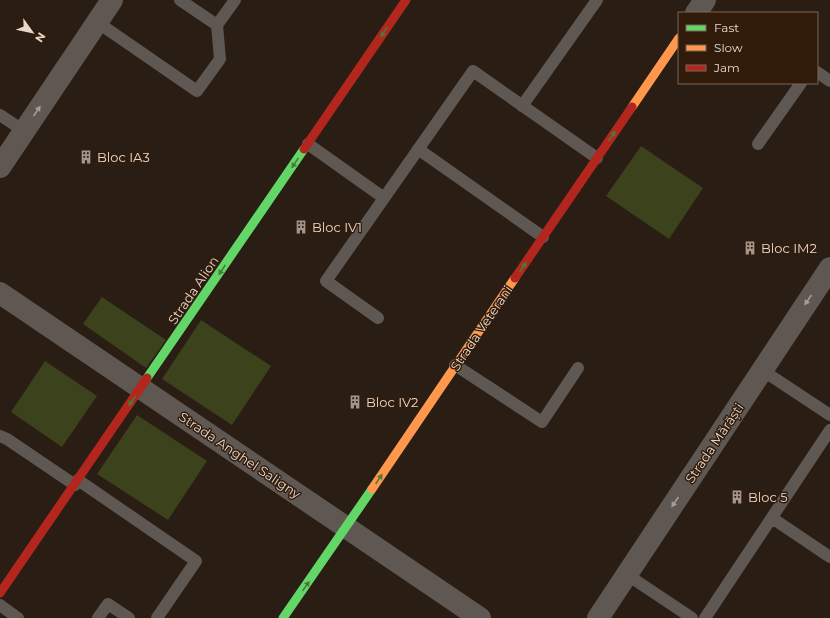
<svg xmlns="http://www.w3.org/2000/svg" width="830" height="618" viewBox="0 0 830 618" font-family="Montserrat,sans-serif">
	<style>
		.green { fill: #3b421c }
		.lines { fill: none; stroke-linecap: round; stroke-linejoin: round }
		.lane { stroke: #5f5752; stroke-width: 12 }
		.street { stroke: #5f5752; stroke-width: 22 }
		.fast { stroke: #63d668; stroke-width: 9 }
		.slow { stroke: #ff974d; stroke-width: 9 }
		.jam { stroke: #b3261e; stroke-width: 9 }
		.oneway { fill: #4a793a }
		.oneway2 { fill: #a99d96 }
		.labels { text-anchor: middle; dominant-baseline: central; stroke-width: 3; stroke-linejoin: round; paint-order: stroke }
		.poi-label { font-size: 13px; fill: #e6d7cd; stroke: #311c0c; text-anchor: start }
		.street-label { font-size: 13px; fill: #e6d7cd; stroke: #311c0c }
	</style>
	<rect width="100%" height="100%" fill="#291d14"/>
	<path class="green" d="M641 146 703 188 669 239 606 196Z
		M102 297 166 340 146 368 83 324Z
		M201 320 271 366 232 425 162 379Z
		M45 361 97 396 62 447 11 412Z
		M137 415 207 461 168 520 97 474Z"/>
	<g class="lines">
		<path class="lane" d="M180 0 217 25
			M97 22 197 91 220 59 217 25 235 0
			M817 72 830 81
			M522 106 597 0
			M0 115 24 131
			M308 144 384 198
			M758 144 801 83
			M418 149 543 237
			M378 318 326 281 473 71 597 158
			M455 365 542 422 578 368
			M762 370 830 415
			M0 436 7 439 75 485
			M78 480 196 561 157 618
			M772 518 830 557
			M626 574 692 618
			M0 605 18 618
			M98 618 108 604 129 618
			M705 618 830 430"/>
		<path class="street" d="M696 13 705 0
			M0 167 112 0
			M0 293 480 618
			M598 618 830 268"/>
		<path class="fast" d="M147 378 304 149
			M283 618 372 489"/>
		<path class="slow" d="M632 107 679 38
			M372 489 515 278"/>
		<path class="jam" d="M304 149 406 0
			M515 278 632 107
			M0 593 147 378"/>
	</g>
	<defs><path id="oneway-solid" d="M-6-.8H1V-3.2L6.5 0L1 3.2V.8H-6Z"/></defs>
	<g class="oneway">
		<use href="#oneway-solid" transform="translate(384 32) rotate(124)"/>
		<use href="#oneway-solid" transform="translate(612 136) rotate(-56)"/>
		<use href="#oneway-solid" transform="translate(295 163) rotate(124)"/>
		<use href="#oneway-solid" transform="translate(523 267) rotate(-56)"/>
		<use href="#oneway-solid" transform="translate(222 270) rotate(124)"/>
		<use href="#oneway-solid" transform="translate(132 401) rotate(125)"/>
		<use href="#oneway-solid" transform="translate(379 479) rotate(-56)"/>
		<use href="#oneway-solid" transform="translate(306 586) rotate(-55)"/>
	</g>
	<g class="oneway2">
		<use href="#oneway-solid" transform="translate(37 111) rotate(-56)"/>
		<use href="#oneway-solid" transform="translate(808 300) rotate(124)"/>
		<use href="#oneway-solid" transform="translate(675 502) rotate(124)"/>
	</g>
	<defs>
		<g id="building-bare" transform="scale(1.08)"><path d="M-4-6H4V6H1V3H-1V6H-4ZM-2.5-4.3h1.7v1.8h-1.7ZM.8-4.3h1.7v1.8H.8ZM-2.5-1h1.7V.8h-1.7ZM.8-1h1.7V.8H.8Z" fill="#a4968c" stroke="#311c0c" stroke-width="2.5" paint-order="stroke"/></g>
	</defs>
	<g fill-rule="evenodd">
		<use href="#building-bare" x="86" y="157"/>
		<use href="#building-bare" x="301" y="227"/>
		<use href="#building-bare" x="750" y="248"/>
		<use href="#building-bare" x="355" y="402"/>
		<use href="#building-bare" x="737" y="497"/>
	</g>
	<g class="labels">
		<g class="poi-label">
			<text x="97" y="157">Bloc IA3</text>
			<text x="312" y="227">Bloc IV1</text>
			<text x="761" y="248">Bloc IM2</text>
			<text x="366" y="402">Bloc IV2</text>
			<text x="748" y="497">Bloc 5</text>
		</g>
		<g class="street-label">
			<text transform="translate(193 290) rotate(-56)">Strada Alion</text>
			<text transform="translate(481 328) rotate(-56)">Strada Veterani</text>
			<text transform="translate(714 443) rotate(-56)">Strada Mărăști</text>
			<text transform="translate(240 455) rotate(34)">Strada Anghel Saligny</text>
		</g>
	</g>
	<rect x="678" y="12" width="140" height="72" fill="#311c0c" stroke="#796759"/>
	<rect x="686" y="25" width="20" height="6" fill="#63d668" stroke="#796759"/>
	<text x="714" y="32" font-size="12" fill="#e6d7cd">Fast</text>
	<rect x="686" y="45" width="20" height="6" fill="#ff974d" stroke="#796759"/>
	<text x="714" y="52" font-size="12" fill="#e6d7cd">Slow</text>
	<rect x="686" y="65" width="20" height="6" fill="#b3261e" stroke="#796759"/>
	<text x="714" y="72" font-size="12" fill="#e6d7cd">Jam</text>
	<g transform="translate(32 32) rotate(123)" stroke="#311c0c" stroke-width="3" paint-order="stroke">
	<path d="M0-3L7 15L0 10L-7 15Z" fill="#e6d7cd"/>
	<text y="-6" font-size="11" font-weight="bold" text-anchor="middle" fill="#e6d7cd">N</text>
	</g>
</svg>
